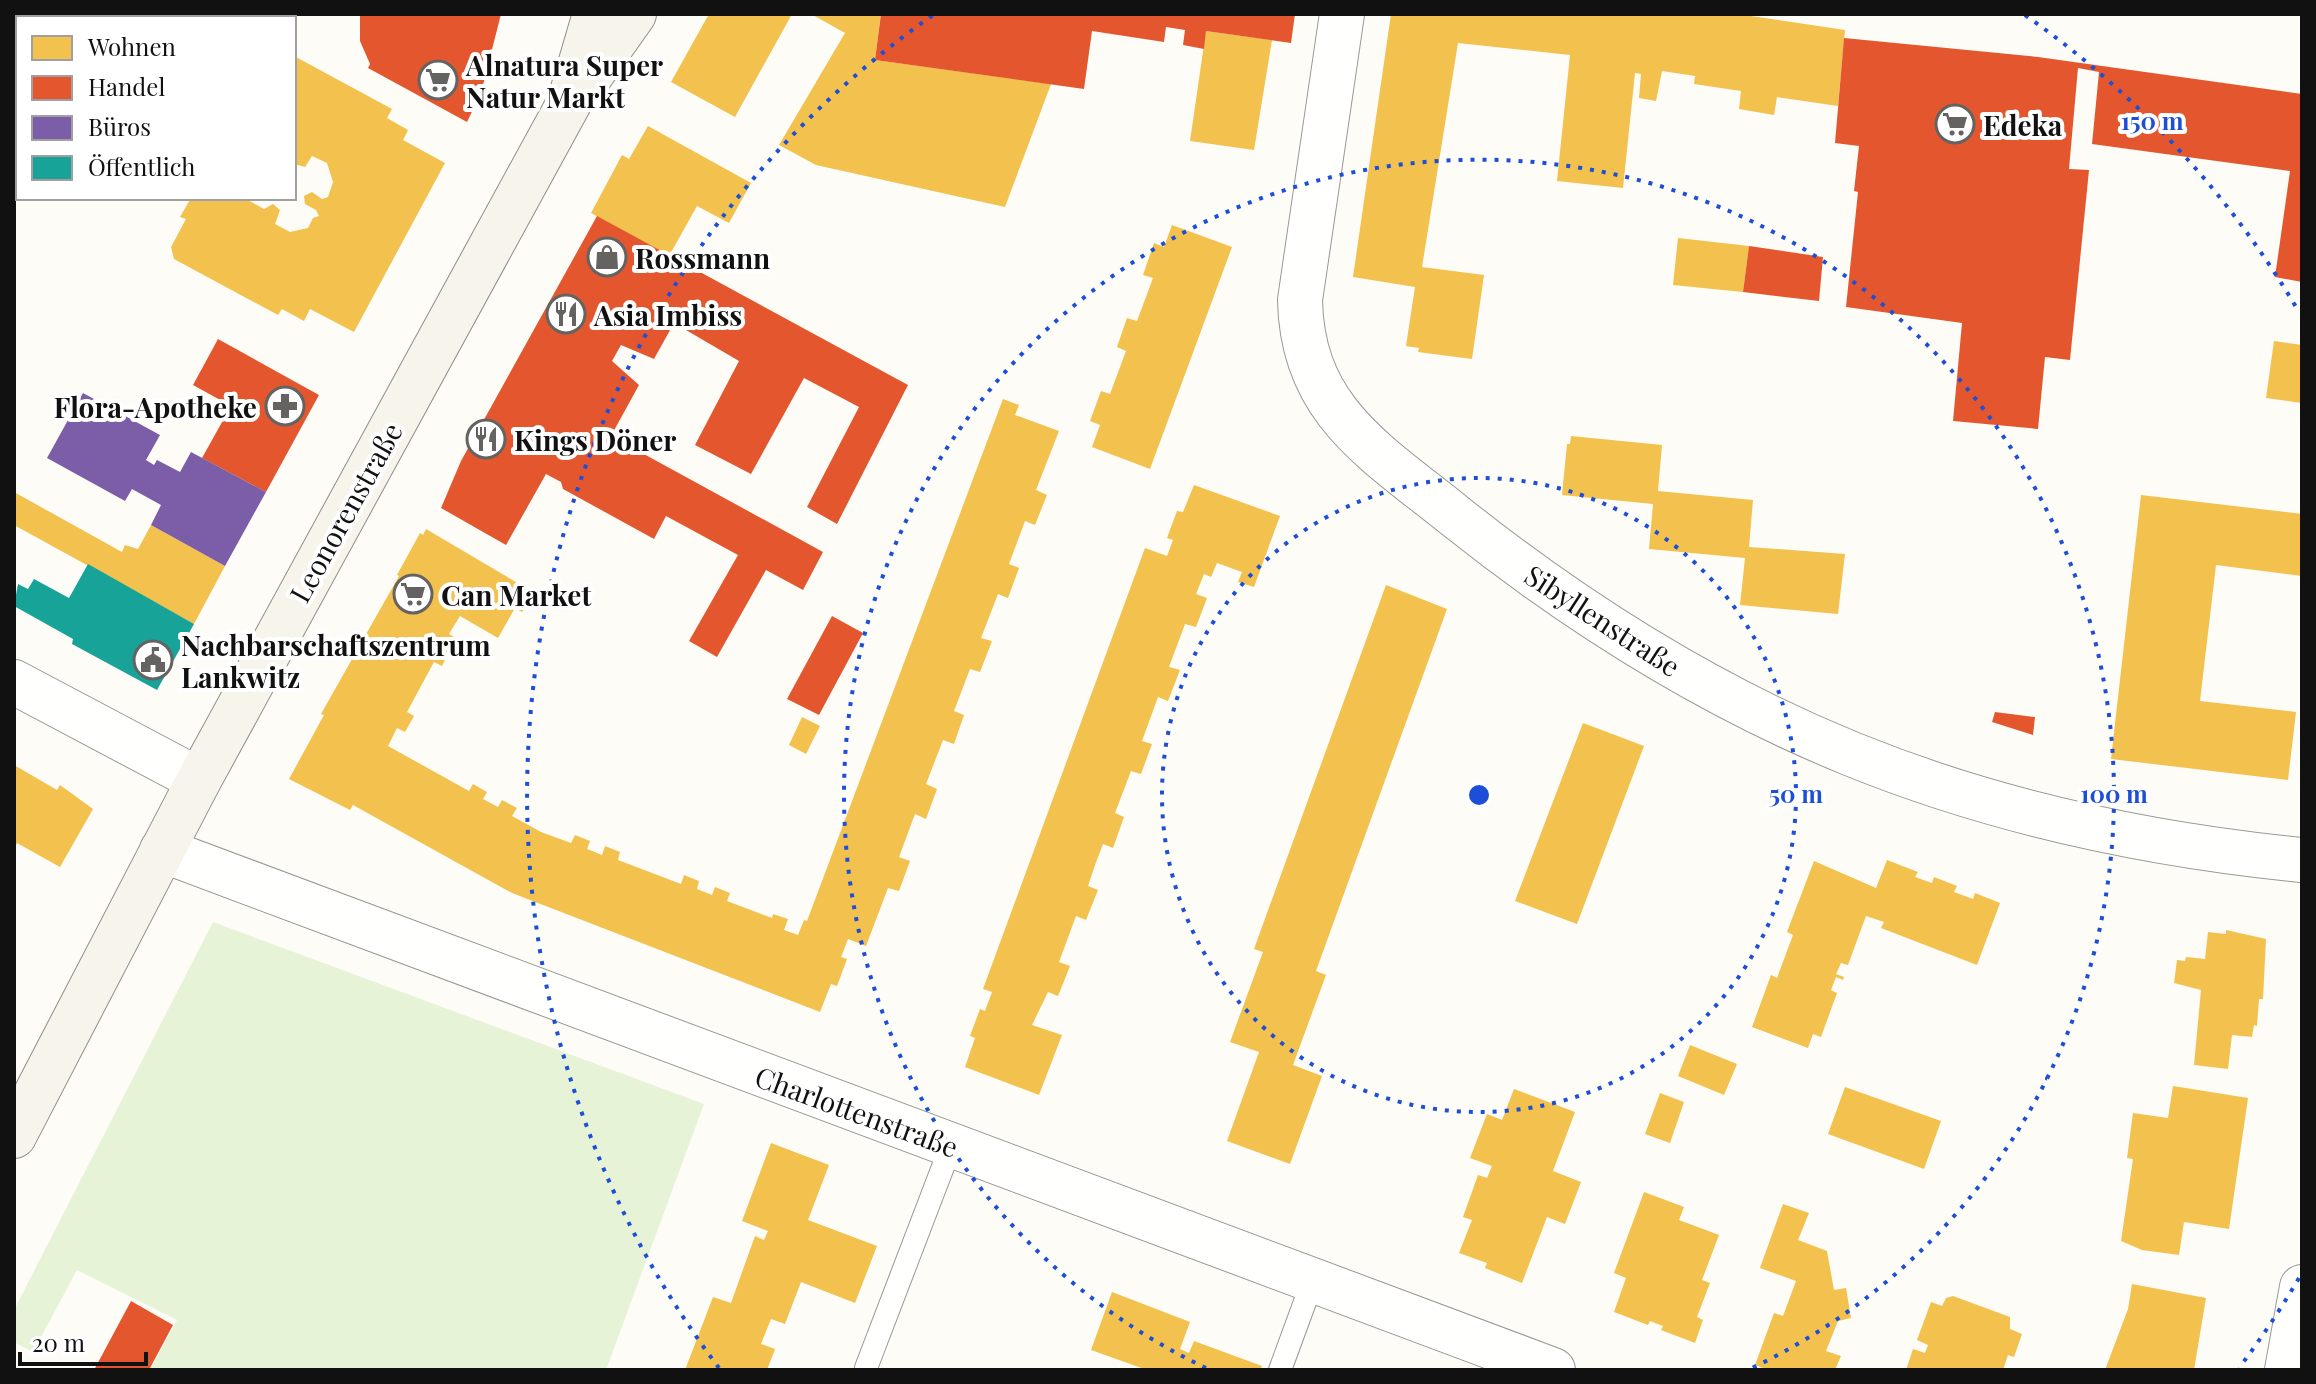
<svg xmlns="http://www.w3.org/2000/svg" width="2316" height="1384" viewBox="0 0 2316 1384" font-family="'Playfair Display',serif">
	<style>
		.green { fill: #e7f3d7 }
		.homes { fill: #f2c14e }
		.shops { fill: #e4572e }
		.offices { fill: #7b5ea7 }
		.public { fill: #17a398 }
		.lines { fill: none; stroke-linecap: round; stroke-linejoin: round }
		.lane-casing { stroke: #979795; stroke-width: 24 }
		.street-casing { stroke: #979795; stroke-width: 46 }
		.secondary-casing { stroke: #8e8d8b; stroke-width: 46 }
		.lane { stroke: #fffffe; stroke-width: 22 }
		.street { stroke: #fffffe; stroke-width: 44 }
		.secondary { stroke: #f6f4eb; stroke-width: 44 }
		.ring { fill: none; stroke: #1d4ed8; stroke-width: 4; stroke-dasharray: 4 8 }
		.labels { text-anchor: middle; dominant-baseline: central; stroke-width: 8; stroke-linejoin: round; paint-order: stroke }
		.poi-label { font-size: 28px; font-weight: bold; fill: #111; stroke: #fff; text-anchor: start }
		.street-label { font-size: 28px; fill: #111; stroke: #fff }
		.centre { fill: #1d4ed8; stroke: #fff; stroke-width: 4 }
		.ring-label { font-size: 24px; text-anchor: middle; font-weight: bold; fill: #1d4ed8; stroke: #fff; stroke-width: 8; stroke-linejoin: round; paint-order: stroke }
	</style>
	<rect width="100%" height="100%" fill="#fdfcf7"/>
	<path class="green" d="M213 922 704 1104 606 1370H150L177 1320 77 1270 33 1352 14 1342V1310Z"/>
	<path class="homes" d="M709 14H792L735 117 671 82Z
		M811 14H881L875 60 1051 84 1005 207 816 165 779 145 845 33Z
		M1391 14H1737L1845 30 1838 106 1777 97 1774 115 1739 109 1741 91 1694 84 1695 76 1662 71 1656 101 1639 98 1641 74 1635 73 1623 188 1557 181 1570 55 1458 43 1422 267 1484 275 1472 359 1418 352 1419 348 1406 346 1415 287 1353 277Z
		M1206 31 1272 40 1254 150 1190 141Z
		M294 56 392 109 387 118 408 130 403 140 445 163 354 332 310 309 304 321 282 309 278 315 174 259 171 247 186 219 180 217 191 198H244L264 209 273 204 280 210 275 224 290 232 308 228 313 218 319 216 316 210 305 204 304 196 312 192 322 199 328 197 333 182 327 163 312 156 305 167 294 164Z
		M648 126 751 183 729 223 697 206 669 256 591 213 622 155 629 159Z
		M1172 225 1232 247 1150 469 1092 447 1100 425 1090 421 1101 391 1110 394 1126 351 1117 347 1127 318 1137 321 1153 278 1143 275 1154 243 1164 247Z
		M1678 238 1749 246 1743 292 1673 285Z
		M2274 341 2302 345V403L2266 398Z
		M1003 399 1019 405 1015 415 1059 431 1036 490 1047 495 1035 525 1025 521 1009 564 1019 568 1008 598 998 594 981 638 992 641 980 672 970 669 954 711 964 715 954 744 943 740 926 784 937 789 926 819 915 814 899 857 910 861 899 891 888 888 866 946 848 939 841 957 847 959 837 986 831 984 820 1012 512 893 353 805 350 810 289 779 324 715 321 714 399 576 397 575 420 533 423 535 426 529 526 588 523 594 530 598 522 612 515 608 498 638 460 616 449 634 456 638 442 666 434 662 407 712 414 716 405 732 397 728 388 746 469 791 473 784 487 792 483 799 498 807 502 800 517 808 512 816 541 832 571 843 575 835 590 841 587 849 602 855 605 846 620 852 618 860 681 884 684 875 699 881 697 889 712 895 715 887 730 893 727 901 772 918 773 914 788 919 784 930 798 935 804 920 807 921Z
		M1571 436 1662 445 1658 491 1753 500 1749 547 1845 554 1838 614 1740 605 1745 558 1649 549 1653 504 1562 495 1567 444H1570Z
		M1194 485 1280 516 1254 587 1238 582 1242 572 1217 563 1211 577 1204 574 1196 594 1207 598 1196 627 1185 624 1169 667 1180 670 1168 701 1158 697 1142 741 1152 744 1141 774 1131 771 1115 813 1124 817 1113 848 1103 844 1095 865 1088 886 1098 890 1086 920 1076 916 1059 962 1070 966 1058 996 1048 992 1032 1025 1062 1035 1039 1095 965 1067 975 1038 970 1036 980 1009 985 1011 992 992 983 989 1145 548 1167 556 1173 540 1167 538 1177 511 1183 512Z
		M14 492 122 552 125 545 138 549 151 525 225 566 194 624 14 525Z
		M2141 495 2302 514V576L2216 565 2200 701 2296 712 2288 780 2111 759Z
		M1386 585 1447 609 1316 971 1326 975 1293 1065 1322 1076 1290 1164 1227 1141 1259 1052 1230 1042 1263 952 1254 949Z
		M802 717 820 726 806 754 789 745Z
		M1583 723 1644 746 1577 924 1515 901Z
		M14 765 57 790 60 785 93 809 60 867 17 843 14 849Z
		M1887 860 1918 872 1915 877 1932 883 1934 877 1957 886 1954 892 1973 899 1975 893 2000 903 1977 965 1881 928 1884 922 1866 916 1848 965 1841 963 1836 974 1844 977 1843 980 1836 977 1831 990 1837 993 1821 1037 1813 1034 1808 1048 1752 1027 1771 975 1777 978 1793 935 1787 932 1814 861 1876 888Z
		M2226 930 2266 939 2263 999H2259L2257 1026 2254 1025 2252 1037 2232 1035 2228 1069 2194 1065 2201 990 2174 983 2177 960 2185 961 2186 957 2205 959 2208 932 2226 934Z
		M1690 1045 1737 1064 1724 1095 1678 1076Z
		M2173 1086 2248 1098 2229 1229 2184 1222 2179 1255 2142 1250 2121 1241 2133 1159 2127 1158 2133 1113 2168 1118Z
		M1845 1087 1941 1121 1924 1169 1828 1134Z
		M1514 1089 1575 1112 1553 1171 1581 1182 1565 1224 1547 1217 1522 1283 1485 1268 1487 1263 1459 1253 1472 1220 1463 1217 1478 1175 1487 1178 1492 1166 1470 1158 1487 1114 1502 1120Z
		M1660 1093 1684 1102 1670 1143 1645 1134Z
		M771 1143 829 1165 808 1220 877 1246 855 1303 801 1282 785 1324 771 1319 761 1344 775 1349 767 1370H685L713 1297 731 1303 755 1236 764 1240 768 1231 742 1221Z
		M1644 1192 1684 1207 1679 1220 1719 1235 1702 1280 1710 1283 1697 1317 1703 1320 1695 1343 1661 1330 1663 1326 1650 1321 1648 1325 1614 1312 1626 1278 1614 1273Z
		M1783 1204 1809 1213 1798 1240 1827 1251 1834 1290 1846 1288 1851 1318 1838 1321 1826 1351 1841 1356 1835 1370H1768L1755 1365 1774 1313 1783 1316 1796 1281 1760 1268Z
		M2132 1284 2206 1298 2194 1370H2105L2128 1309Z
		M1112 1292 1190 1322 1180 1349 1189 1353 1194 1341 1262 1366 1260 1370H1147L1091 1350Z
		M1953 1296 2010 1317V1329L2022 1334 2014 1357 2008 1355 2003 1370H1906L1913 1349 1925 1353 1928 1345 1917 1340 1931 1302 1942 1306 1946 1298Z"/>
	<path class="shops" d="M360 14H501L481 93 467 122 368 68 370 64 360 41Z
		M881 14H1295L1291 43 1206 31 1204 49 1183 45 1185 30 1166 27 1164 42 1092 31 1084 89 875 60Z
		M1844 38 2038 57 2302 94V282L2275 277 2290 171 2092 144 2099 72 2078 68 2069 169 2089 170 2070 360 2045 357 2038 429 1953 421 1962 323 1846 307 1858 192 1854 191 1859 146 1835 143Z
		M597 216 908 385 837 524 807 507 859 407 804 378 751 474 695 445 739 361 674 323 654 359 621 345 612 361 639 385 611 436 823 552 803 590 766 570 717 657 689 641 738 555 666 516 654 539 563 489 561 482 546 474 506 545 441 508 461 461Z
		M1749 246 1823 257 1819 301 1743 292Z
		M218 339 319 395 266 492 202 458 231 406 193 385Z
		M832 616 863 633 819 715 787 699Z
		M1995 712 2035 717 2033 735 1992 722Z
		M131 1301 173 1325 149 1370H94Z"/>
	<path class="offices" d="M83 393 160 435 146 460 154 465 157 460 180 472 191 452 266 492 225 566 151 525 161 505 132 489 125 501 47 458Z"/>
	<path class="public" d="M88 564 194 624 157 690 72 644 73 639 14 606 18 584 28 589 34 579 69 598Z"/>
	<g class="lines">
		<g class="lane-casing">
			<path id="lane" d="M866 1368 951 1146
				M1280 1370 1313 1280"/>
		</g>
		<g class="street-casing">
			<path id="street" d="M1342 14 1300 300C1302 411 1376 452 1455 516 1717 725 1968 827 2302 860
				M14 682 199 780
				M162 850 1553 1370
				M2287 1370 2302 1287"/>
		</g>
		<g class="secondary-casing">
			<path id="secondary" d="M588 79 634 14
				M14 1136 199 780 569 103 595 14"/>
		</g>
		<use href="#lane" class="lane"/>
		<use href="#street" class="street"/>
		<use href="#secondary" class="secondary"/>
	</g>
	<g class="ring">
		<circle cx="1479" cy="795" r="317"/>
		<path d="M1206 1368A635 635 0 1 1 1752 1368"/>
		<path d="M2299 1278A952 952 0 0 1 2239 1368M719 1368A952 952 0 0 1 933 15M2025 15A952 952 0 0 1 2299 312"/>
	</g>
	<defs>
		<g id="supermarket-ring" transform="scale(2)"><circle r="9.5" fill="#fff" stroke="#646362" stroke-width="1.5"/><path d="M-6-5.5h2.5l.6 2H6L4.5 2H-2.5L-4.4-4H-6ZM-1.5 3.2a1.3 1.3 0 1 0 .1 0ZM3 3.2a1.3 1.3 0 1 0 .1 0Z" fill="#646362"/></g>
		<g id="shop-ring" transform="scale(2)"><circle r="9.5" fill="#fff" stroke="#646362" stroke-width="1.5"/><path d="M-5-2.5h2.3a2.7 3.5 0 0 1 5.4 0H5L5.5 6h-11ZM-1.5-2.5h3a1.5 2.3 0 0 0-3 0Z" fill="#646362"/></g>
		<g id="restaurant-ring" transform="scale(2)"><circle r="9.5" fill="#fff" stroke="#646362" stroke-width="1.5"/><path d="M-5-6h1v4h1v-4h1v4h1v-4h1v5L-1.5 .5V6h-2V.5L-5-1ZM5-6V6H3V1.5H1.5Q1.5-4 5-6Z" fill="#646362"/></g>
		<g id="pharmacy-ring" transform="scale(2)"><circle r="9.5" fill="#fff" stroke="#646362" stroke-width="1.5"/><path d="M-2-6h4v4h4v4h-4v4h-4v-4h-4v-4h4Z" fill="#646362"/></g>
		<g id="civic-ring" transform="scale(2)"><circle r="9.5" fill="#fff" stroke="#646362" stroke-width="1.5"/><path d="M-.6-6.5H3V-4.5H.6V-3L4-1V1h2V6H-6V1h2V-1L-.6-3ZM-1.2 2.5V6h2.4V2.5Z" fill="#646362"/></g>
	</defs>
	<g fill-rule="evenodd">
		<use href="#supermarket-ring" x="438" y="80"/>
		<use href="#supermarket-ring" x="1955" y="124"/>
		<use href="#shop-ring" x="607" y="257"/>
		<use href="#restaurant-ring" x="566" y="314"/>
		<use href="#pharmacy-ring" x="285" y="406"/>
		<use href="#restaurant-ring" x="486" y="439"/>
		<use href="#supermarket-ring" x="413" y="594"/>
		<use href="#civic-ring" x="153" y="660"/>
	</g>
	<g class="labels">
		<g class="poi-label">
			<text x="466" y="64">Alnatura Super<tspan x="466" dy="32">Natur Markt</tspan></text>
			<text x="1983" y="124">Edeka</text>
			<text x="635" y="257">Rossmann</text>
			<text x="594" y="314">Asia Imbiss</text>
			<text x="257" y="406" text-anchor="end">Flora-Apotheke</text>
			<text x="514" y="439">Kings Döner</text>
			<text x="441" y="594">Can Market</text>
			<text x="181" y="644">Nachbarschaftszentrum<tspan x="181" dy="32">Lankwitz</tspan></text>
		</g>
		<g class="street-label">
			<text transform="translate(345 512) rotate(-61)">Leonorenstraße</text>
			<text transform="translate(1603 620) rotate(33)">Sibyllenstraße</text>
			<text transform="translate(857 1111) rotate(20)">Charlottenstraße</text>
		</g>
	</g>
	<circle cx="1479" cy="795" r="12" class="centre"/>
	<g class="ring-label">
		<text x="2152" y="130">150 m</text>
		<text x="1796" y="803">50 m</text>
		<text x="2114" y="803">100 m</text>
	</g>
	<rect width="2316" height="1384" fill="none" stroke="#111111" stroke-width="32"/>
	<rect x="16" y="16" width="280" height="184" fill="#ffffff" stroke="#a0a0a0" stroke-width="2"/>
	<rect x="32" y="36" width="40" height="24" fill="#f2c14e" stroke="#a0a0a0" stroke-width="2"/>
	<text x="88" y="56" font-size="24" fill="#111111">Wohnen</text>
	<rect x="32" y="76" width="40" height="24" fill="#e4572e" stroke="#a0a0a0" stroke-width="2"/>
	<text x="88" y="96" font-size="24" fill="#111111">Handel</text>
	<rect x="32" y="116" width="40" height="24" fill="#7b5ea7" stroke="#a0a0a0" stroke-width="2"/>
	<text x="88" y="136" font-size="24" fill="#111111">Büros</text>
	<rect x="32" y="156" width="40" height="24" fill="#17a398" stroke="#a0a0a0" stroke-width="2"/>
	<text x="88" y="176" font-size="24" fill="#111111">Öffentlich</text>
	<path d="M20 1352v12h126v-12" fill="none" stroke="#111111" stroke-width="4"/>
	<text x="32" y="1352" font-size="24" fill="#111111" stroke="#ffffff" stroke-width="6" paint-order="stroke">20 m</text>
</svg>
